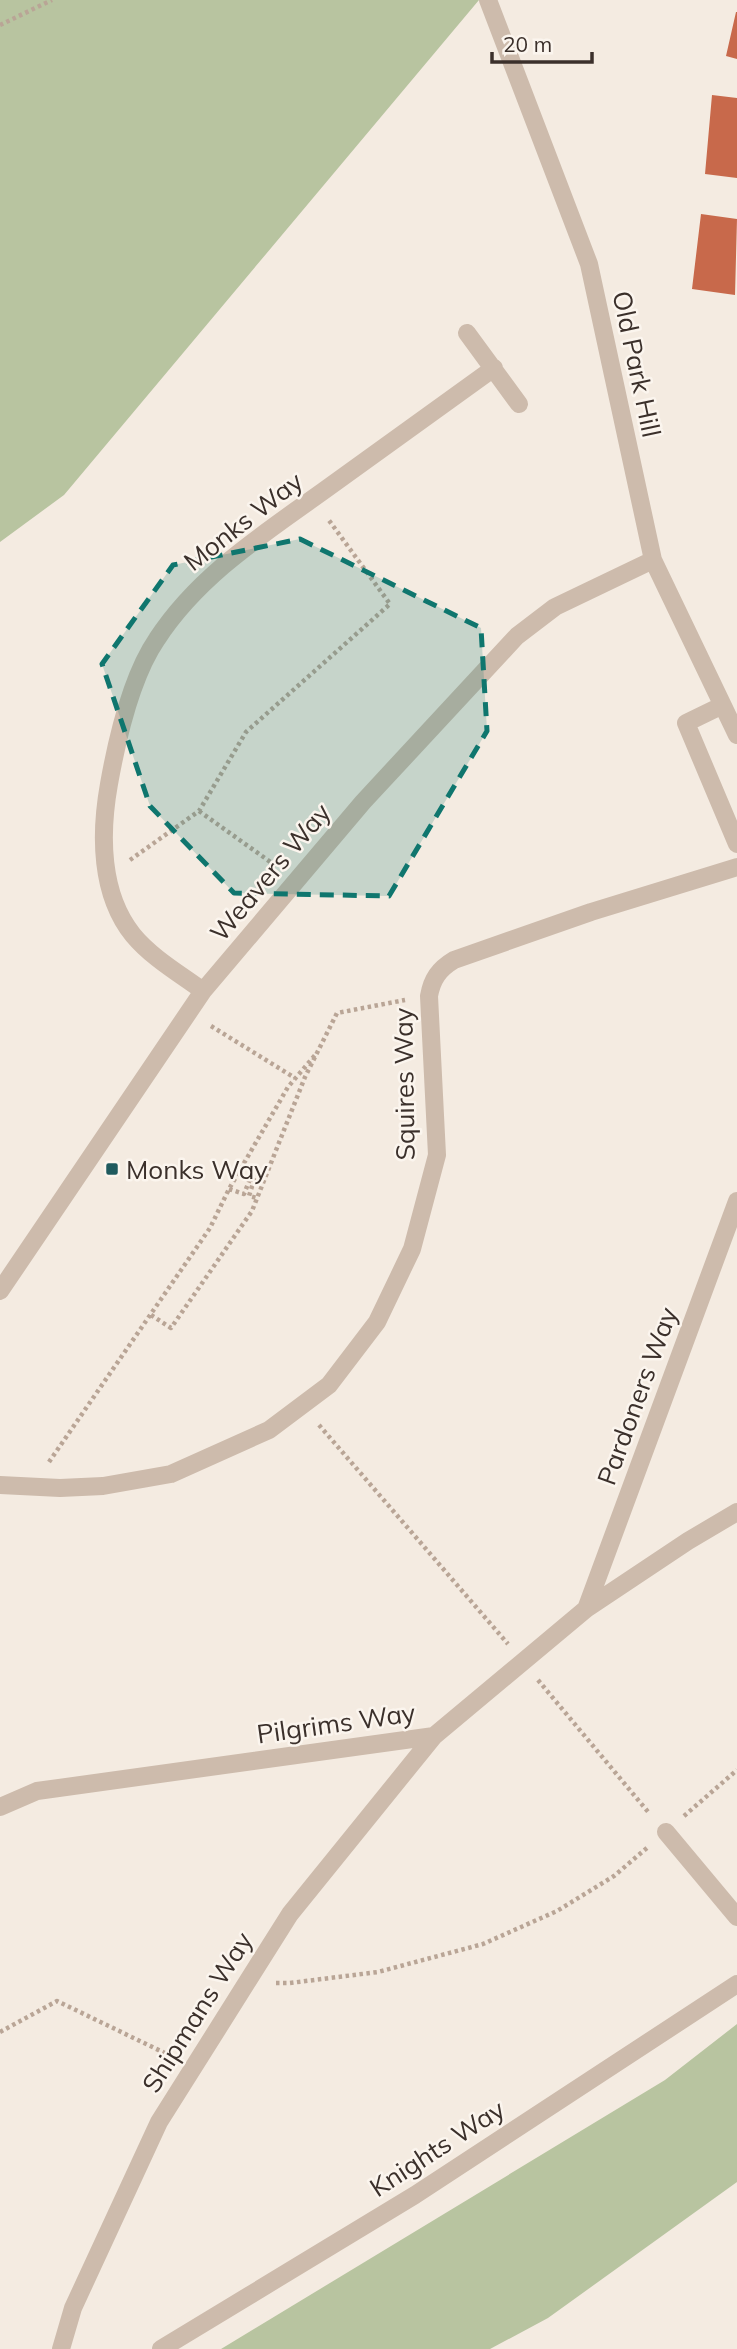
<svg xmlns="http://www.w3.org/2000/svg" width="737" height="2349" viewBox="0 0 737 2349" font-family="Mulish,sans-serif">
	<style>
		.green { fill: #b8c4a0 }
		.building { fill: #c8694b }
		.lines { fill: none; stroke-linecap: round; stroke-linejoin: round }
		.path { stroke: #b9a596; stroke-width: 4.5; stroke-dasharray: 3.5 3.5; stroke-linecap: butt }
		.minor { stroke: #cdbbac; stroke-width: 18 }
		.marked { fill: #0f766e; fill-opacity: 0.2; stroke: #0f766e; stroke-width: 5; stroke-dasharray: 14 9; stroke-linejoin: round }
		.poi-dot { fill: #1f5a5e; stroke: #fbf5ee; stroke-width: 2.5 }
		.labels { text-anchor: middle; dominant-baseline: central; stroke-width: 5; stroke-linejoin: round; paint-order: stroke }
		.street-label { font-size: 26px; fill: #3b302b; stroke: #fbf5ee }
		.poi-label { font-size: 26px; fill: #3b302b; stroke: #fbf5ee; text-anchor: start }
	</style>
	<rect width="100%" height="100%" fill="#f4ebe1"/>
	<path class="green" d="M0 0H479L64 495 0 542Z
		M737 2024V2182L548 2318 490 2349H221L665 2080Z"/>
	<path class="building" d="M736 12H737V59L726 56Z
		M712 95 737 98V178L705 174Z
		M701 214 737 219 735 295 692 289Z"/>
	<g class="lines">
		<path class="path" d="M0 25 52 0
			M199 811 276 866
			M130 860 199 811 246 732 390 604 328 519
			M211 1026 295 1078
			M229 1189 244 1194 250 1179 254 1180 249 1196 257 1198
			M151 1315 171 1328 252 1211 305 1077 337 1013 405 1000
			M319 1425 508 1644
			M49 1462 210 1228 229 1189 288 1087 316 1054
			M538 1680 649 1813
			M684 1816 737 1770
			M276 1983H290L378 1972 483 1944 557 1911 614 1876 648 1847
			M0 2032 57 2001 171 2056"/>
		<path class="minor" d="M488 0 589 264 653 560 737 735
			M467 333 519 404
			M721 706 686 723 737 844
			M203 991C180 974 152 958 133 935 100 894 100 834 109 784 117 739 131 677 157 639 198 576 262 535 322 492 379 451 436 410 494 368
			M0 1291 203 991 363 802 517 636 555 607 653 560
			M0 1485 60 1488 103 1486 171 1474 269 1430 329 1385 377 1322 412 1249 437 1155 429 996C432 979 439 969 454 960L591 912 737 867
			M586 1609 737 1201
			M0 1807 37 1791 434 1736 586 1609 688 1541 737 1512
			M666 1832 737 1917
			M61 2349 73 2308 159 2122 290 1914 434 1736
			M161 2349 415 2195 737 1984"/>
	</g>
	<path class="marked" d="M300 539 481 628 487 731 389 896 234 893 150 806 102 664 173 565Z"/>
	<rect class="poi-dot" x="105" y="1162" width="14" height="14" rx="3.5"/>
	<g class="labels">
		<g class="street-label">
			<text transform="translate(637 364) rotate(78)">Old Park Hill</text>
			<text transform="translate(243 521) rotate(-38)">Monks Way</text>
			<text transform="translate(270 872) rotate(-50)">Weavers Way</text>
			<text transform="translate(404 1084) rotate(-91)">Squires Way</text>
			<text transform="translate(637 1396) rotate(-70)">Pardoners Way</text>
			<text transform="translate(336 1723) rotate(-8)">Pilgrims Way</text>
			<text transform="translate(197 2012) rotate(-58)">Shipmans Way</text>
			<text transform="translate(437 2148) rotate(-33)">Knights Way</text>
		</g>
		<g class="poi-label">
			<text x="126" y="1169">Monks Way</text>
		</g>
	</g>
	<path d="M492 52v10h100v-10" fill="none" stroke="#3b302b" stroke-width="3.5"/>
	<text x="503" y="52" font-size="21" fill="#3b302b" stroke="#fbf5ee" stroke-width="5" paint-order="stroke">20 m</text>
</svg>
